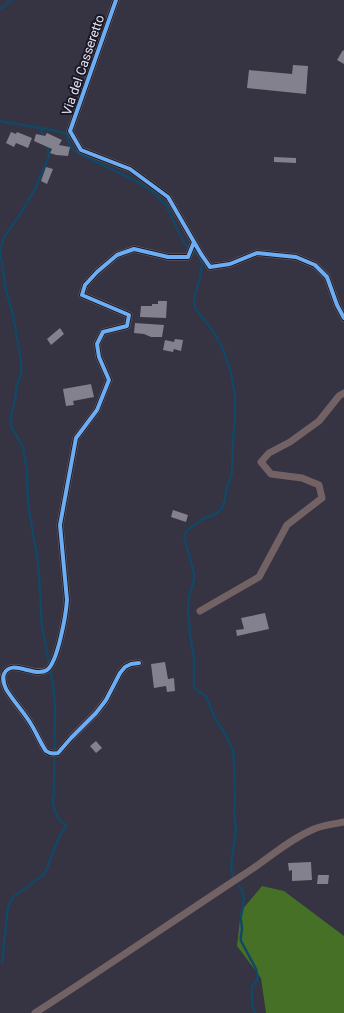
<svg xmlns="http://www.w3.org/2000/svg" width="344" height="1013" viewBox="0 0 344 1013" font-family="Roboto,sans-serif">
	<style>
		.forest { fill: #467026 }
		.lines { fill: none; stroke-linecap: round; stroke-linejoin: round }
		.stream { stroke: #134765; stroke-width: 2.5 }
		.building { fill: #83818d }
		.minor { stroke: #736264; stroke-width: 7 }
		.cycleway-casing { stroke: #1a1824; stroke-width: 6 }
		.cycleway { stroke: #6dadf4; stroke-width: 4 }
		.labels { text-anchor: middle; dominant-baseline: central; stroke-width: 4; stroke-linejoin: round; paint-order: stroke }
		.street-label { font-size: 13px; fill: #e4e1f2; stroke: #1a1824 }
	</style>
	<rect width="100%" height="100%" fill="#363342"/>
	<path class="forest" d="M262 886 284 891 344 936V1013H266L261 978 237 946 241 911Z"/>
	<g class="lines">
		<path class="stream" d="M0 9 12 0
			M0 121C22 126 46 127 67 134L70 145 73 150 78 153 134 180 152 191 166 205 184 243 200 257 202 264 200 277 194 298 195 308 213 331 222 347 230 369 235 395V420L233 441 232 474 226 490 225 500 222 508 216 514 203 519 187 530 184 537 194 573V580L189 597 188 609 190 635 194 658V686L198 691 206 696 214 716 225 734 233 750 234 761 235 803 234 812 236 831 231 865 233 877
			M41 129 44 138
			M239 886C247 896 243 905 241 916 240 920 242 924 242 929 242 933 240 936 241 941L256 969 258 979 252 987V1004L255 1013
			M2 963 8 907 12 898 43 875 46 871 59 837 66 826C64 823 61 822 59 819 54 811 51 803 54 794L55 706 53 685 42 627 38 561 28 505 27 470 23 447 11 426V418L16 394V387L21 375V361L13 315 6 290 0 251 4 237 21 213 36 187 49 156 47 144"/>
	</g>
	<path class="building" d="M343 50 344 51V64L337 60Z
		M293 65 308 66 306 94 247 88 249 70 292 74Z
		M11 132 16 134 17 132 32 138 28 148 16 143 14 147 6 143Z
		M47 133 62 140 59 145 70 147 68 156 56 155 50 153 52 149 34 141 36 134 45 136Z
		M274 157 296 158V163L274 162Z
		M46 167 53 169 47 184 41 181Z
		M158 301H167L166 318 140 317 141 306H152V304H158Z
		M135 323 164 325 162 337H151L144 334 134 333Z
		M60 328 64 334 51 345 47 339Z
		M175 339 183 340 181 351 174 349 173 352 163 350 165 340 174 342Z
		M91 384 94 397 73 401 74 405 66 406 63 389Z
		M173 510 188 515 186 522 171 517Z
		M265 613 269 629 237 636 236 630 244 629 241 618Z
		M165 662 168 679 174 678 175 691 167 692 166 686 154 688 151 664Z
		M96 741 102 748 96 753 90 746Z
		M311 862 312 880 292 881V870L289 871 288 863Z
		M318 875H329L328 884H317Z"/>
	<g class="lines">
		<path class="minor" d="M116 0 70 131 81 150 130 169 168 197 201 254 210 267 230 264 257 253 296 257 315 265 327 277 337 305 344 318
			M200 611 259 577 287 525 322 498 319 485 302 478 271 474 261 462 269 453 290 442 319 421 339 396 344 393
			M139 663 131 664 125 667 120 673 106 700 96 713 71 738 58 753C53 754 50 754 46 751 41 744 36 732 31 724 24 712 13 701 6 689 4 684 2 679 4 674 11 658 34 678 47 670 58 662 66 614 67 600L60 525 76 438 97 410 109 380 99 357 97 344 103 332 127 326 129 315 82 295 85 285 97 272 117 255 134 249 168 257H188L194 242
			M35 1013C105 968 173 921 243 875 267 860 288 840 314 829 323 825 335 824 344 822"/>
		<g class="cycleway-casing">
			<path id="cycleway" d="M116 0 70 131 81 150 130 169 168 197 201 254 210 267 230 264 257 253 296 257 315 265 327 277 337 305 344 318
				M139 663 131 664 125 667 120 673 106 700 96 713 71 738 58 753C53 754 50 754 46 751 41 744 36 732 31 724 24 712 13 701 6 689 4 684 2 679 4 674 11 658 34 678 47 670 58 662 66 614 67 600L60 525 76 438 97 410 109 380 99 357 97 344 103 332 127 326 129 315 82 295 85 285 97 272 117 255 134 249 168 257H188L194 242"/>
		</g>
		<use href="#cycleway" class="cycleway"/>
	</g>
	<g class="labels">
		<g class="street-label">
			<text transform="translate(83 65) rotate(-71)">Via del Casseretto</text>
		</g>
	</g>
</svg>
